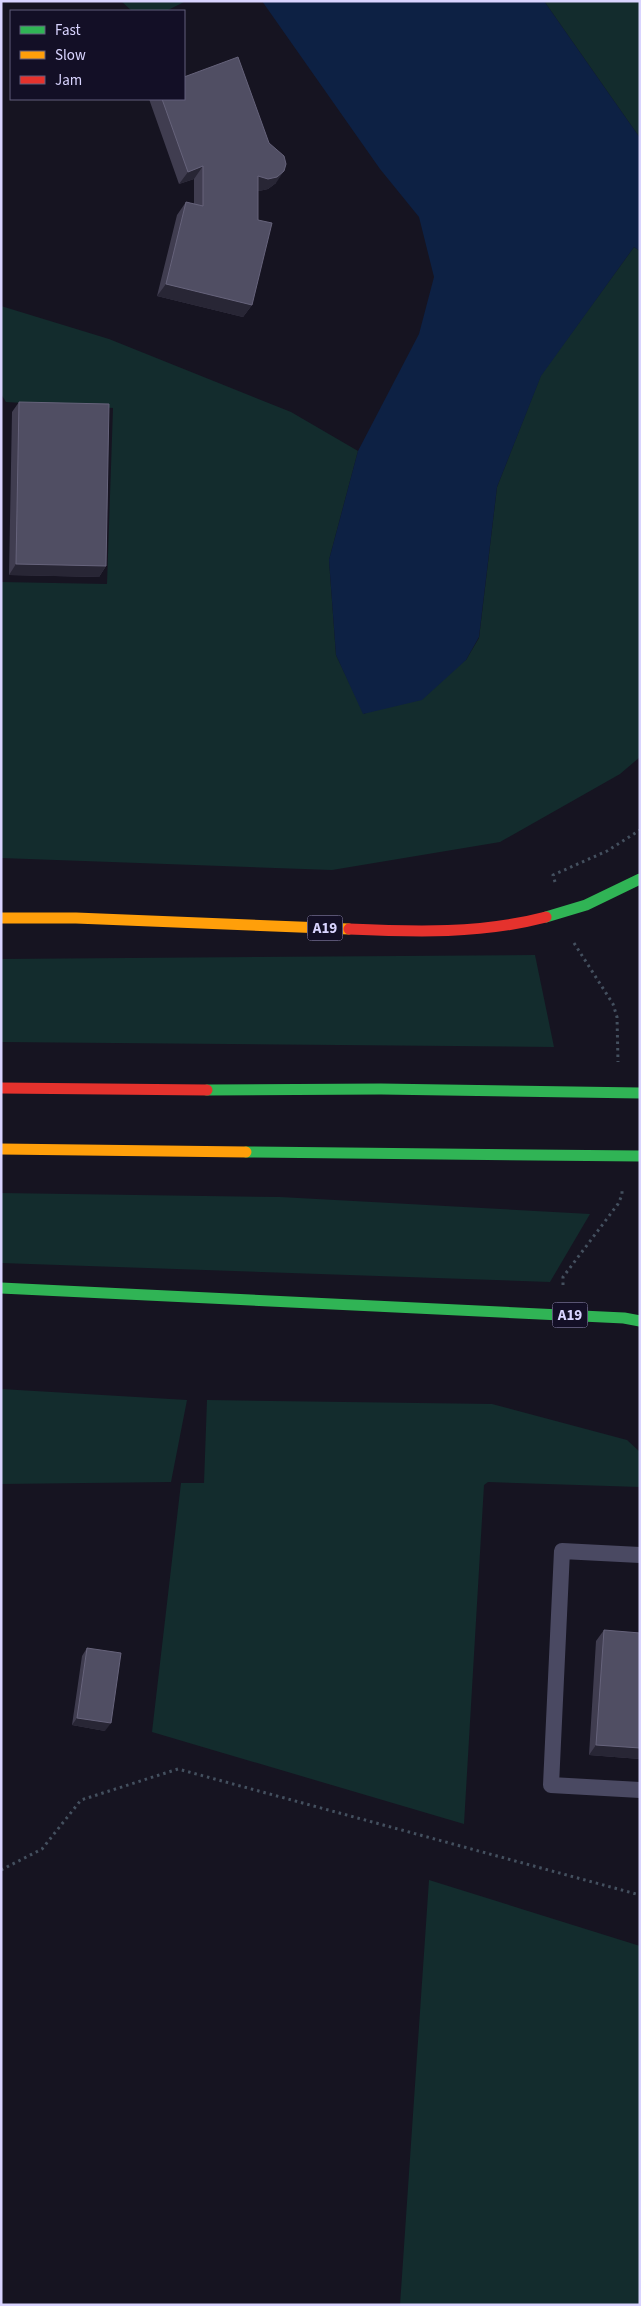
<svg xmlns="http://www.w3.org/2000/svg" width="641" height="2306" viewBox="0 0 641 2306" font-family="'Source Sans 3',sans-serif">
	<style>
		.green { fill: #132c2d }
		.water { fill: #0d2144 }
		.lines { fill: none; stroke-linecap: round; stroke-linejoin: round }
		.path { stroke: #44505f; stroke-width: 3; stroke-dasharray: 2.5 4; stroke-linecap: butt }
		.lane { stroke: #4a4962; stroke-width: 16 }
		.fast { stroke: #30b455; stroke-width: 11 }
		.slow { stroke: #ff9f0a; stroke-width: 11 }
		.jam { stroke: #e5322d; stroke-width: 11 }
		.wall { fill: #403d50 }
		.shaded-wall { fill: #282635 }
		.building { fill: #504e63; stroke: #66637b }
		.labels { text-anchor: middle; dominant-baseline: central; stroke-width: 5; stroke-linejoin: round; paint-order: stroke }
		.shield { fill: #130f26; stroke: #9e99be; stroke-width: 1 }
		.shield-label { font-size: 15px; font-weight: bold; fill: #d9d4ff }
	</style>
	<rect width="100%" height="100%" fill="#161421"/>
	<path class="green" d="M121 1H186L166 11H132Z
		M544 1H640V138Z
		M634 247 640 251V757L620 774 500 842 332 870 1 858V582L107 584 113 408 6 402 1 394V306L109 339 291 412 358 451 329 560 336 655 364 714 466 660 479 638 497 487 541 375Z
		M535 955 554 1047 1 1042V959Z
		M1 1193 280 1197 590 1214 550 1282 1 1263Z
		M1 1389 187 1400 171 1482 1 1484Z
		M207 1400 492 1404 627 1440 640 1452V1487L488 1482 484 1485 464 1824 152 1732 181 1483H204Z
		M429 1880 640 1946V2305H400Z"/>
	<path class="water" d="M262 1H544L640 138V251L634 247 541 376 497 487 479 637 466 660 422 700 363 714 336 655 329 560 358 451 419 334 434 277 419 217 380 169Z"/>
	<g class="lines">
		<path class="path" d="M555 882 553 875 607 851 640 830
			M574 943 613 1004 617 1017 618 1062
			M563 1285V1277L618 1204 622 1195V1188
			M1 1870 42 1849 81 1800 178 1769 640 1895"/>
		<path class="lane" d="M640 1555 562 1551 551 1785 640 1790"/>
		<path class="fast" d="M546 917 586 905 640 879
			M207 1090 381 1089 640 1093
			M246 1152 640 1156
			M1 1288 624 1318 640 1321"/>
		<path class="slow" d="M1 918H76L349 929
			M1 1149 246 1152"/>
		<path class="jam" d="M349 929C415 932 481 934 546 917
			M1 1088 207 1090"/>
	</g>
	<path class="wall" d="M149 99H184L276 183 268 189 259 191H258L252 305 243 317 157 296 177 215 186 202 194 204V179L179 184Z
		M19 402 106 566 99 577 9 575 12 412Z
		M604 1630 640 1759 589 1755 596 1641Z
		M87 1648 105 1731 72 1725 82 1656Z"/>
	<path class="shaded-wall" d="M203 166 194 179 179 184 188 172Z
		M284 171 276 183 268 189 259 191 249 189 258 176Z
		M166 284 252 305 243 317 157 296Z
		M16 564 106 566 99 577 9 575Z
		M77 1718 111 1723 105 1731 72 1725Z
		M596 1745 640 1748V1759L589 1755Z"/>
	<path class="building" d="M238 57 269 143 284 156 286 164 284 171 277 177 268 179 258 176V220L272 223 252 305 166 284 186 202 203 206V166L188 172 162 99H184V77Z
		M19 402 109 404 106 566 16 564Z
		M604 1630 640 1633V1748L596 1745Z
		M87 1648 121 1653 111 1723 77 1718Z"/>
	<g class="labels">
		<g class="shield">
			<rect x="307.5" y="915.5" width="35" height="25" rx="4"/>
			<rect x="552.5" y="1302.5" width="35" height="25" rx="4"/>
		</g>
		<g class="shield-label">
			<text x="325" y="928">A19</text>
			<text x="570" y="1315">A19</text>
		</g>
	</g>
	<rect width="641" height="2306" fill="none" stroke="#d9d4ff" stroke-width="5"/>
	<rect x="10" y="10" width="175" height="90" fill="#130f26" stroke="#625e7d"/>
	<rect x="20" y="26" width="25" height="8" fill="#30b455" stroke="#625e7d"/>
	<text x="55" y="35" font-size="15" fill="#d9d4ff">Fast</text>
	<rect x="20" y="51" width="25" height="8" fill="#ff9f0a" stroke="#625e7d"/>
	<text x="55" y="60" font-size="15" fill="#d9d4ff">Slow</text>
	<rect x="20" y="76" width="25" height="8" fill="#e5322d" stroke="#625e7d"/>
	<text x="55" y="85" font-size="15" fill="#d9d4ff">Jam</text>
</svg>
